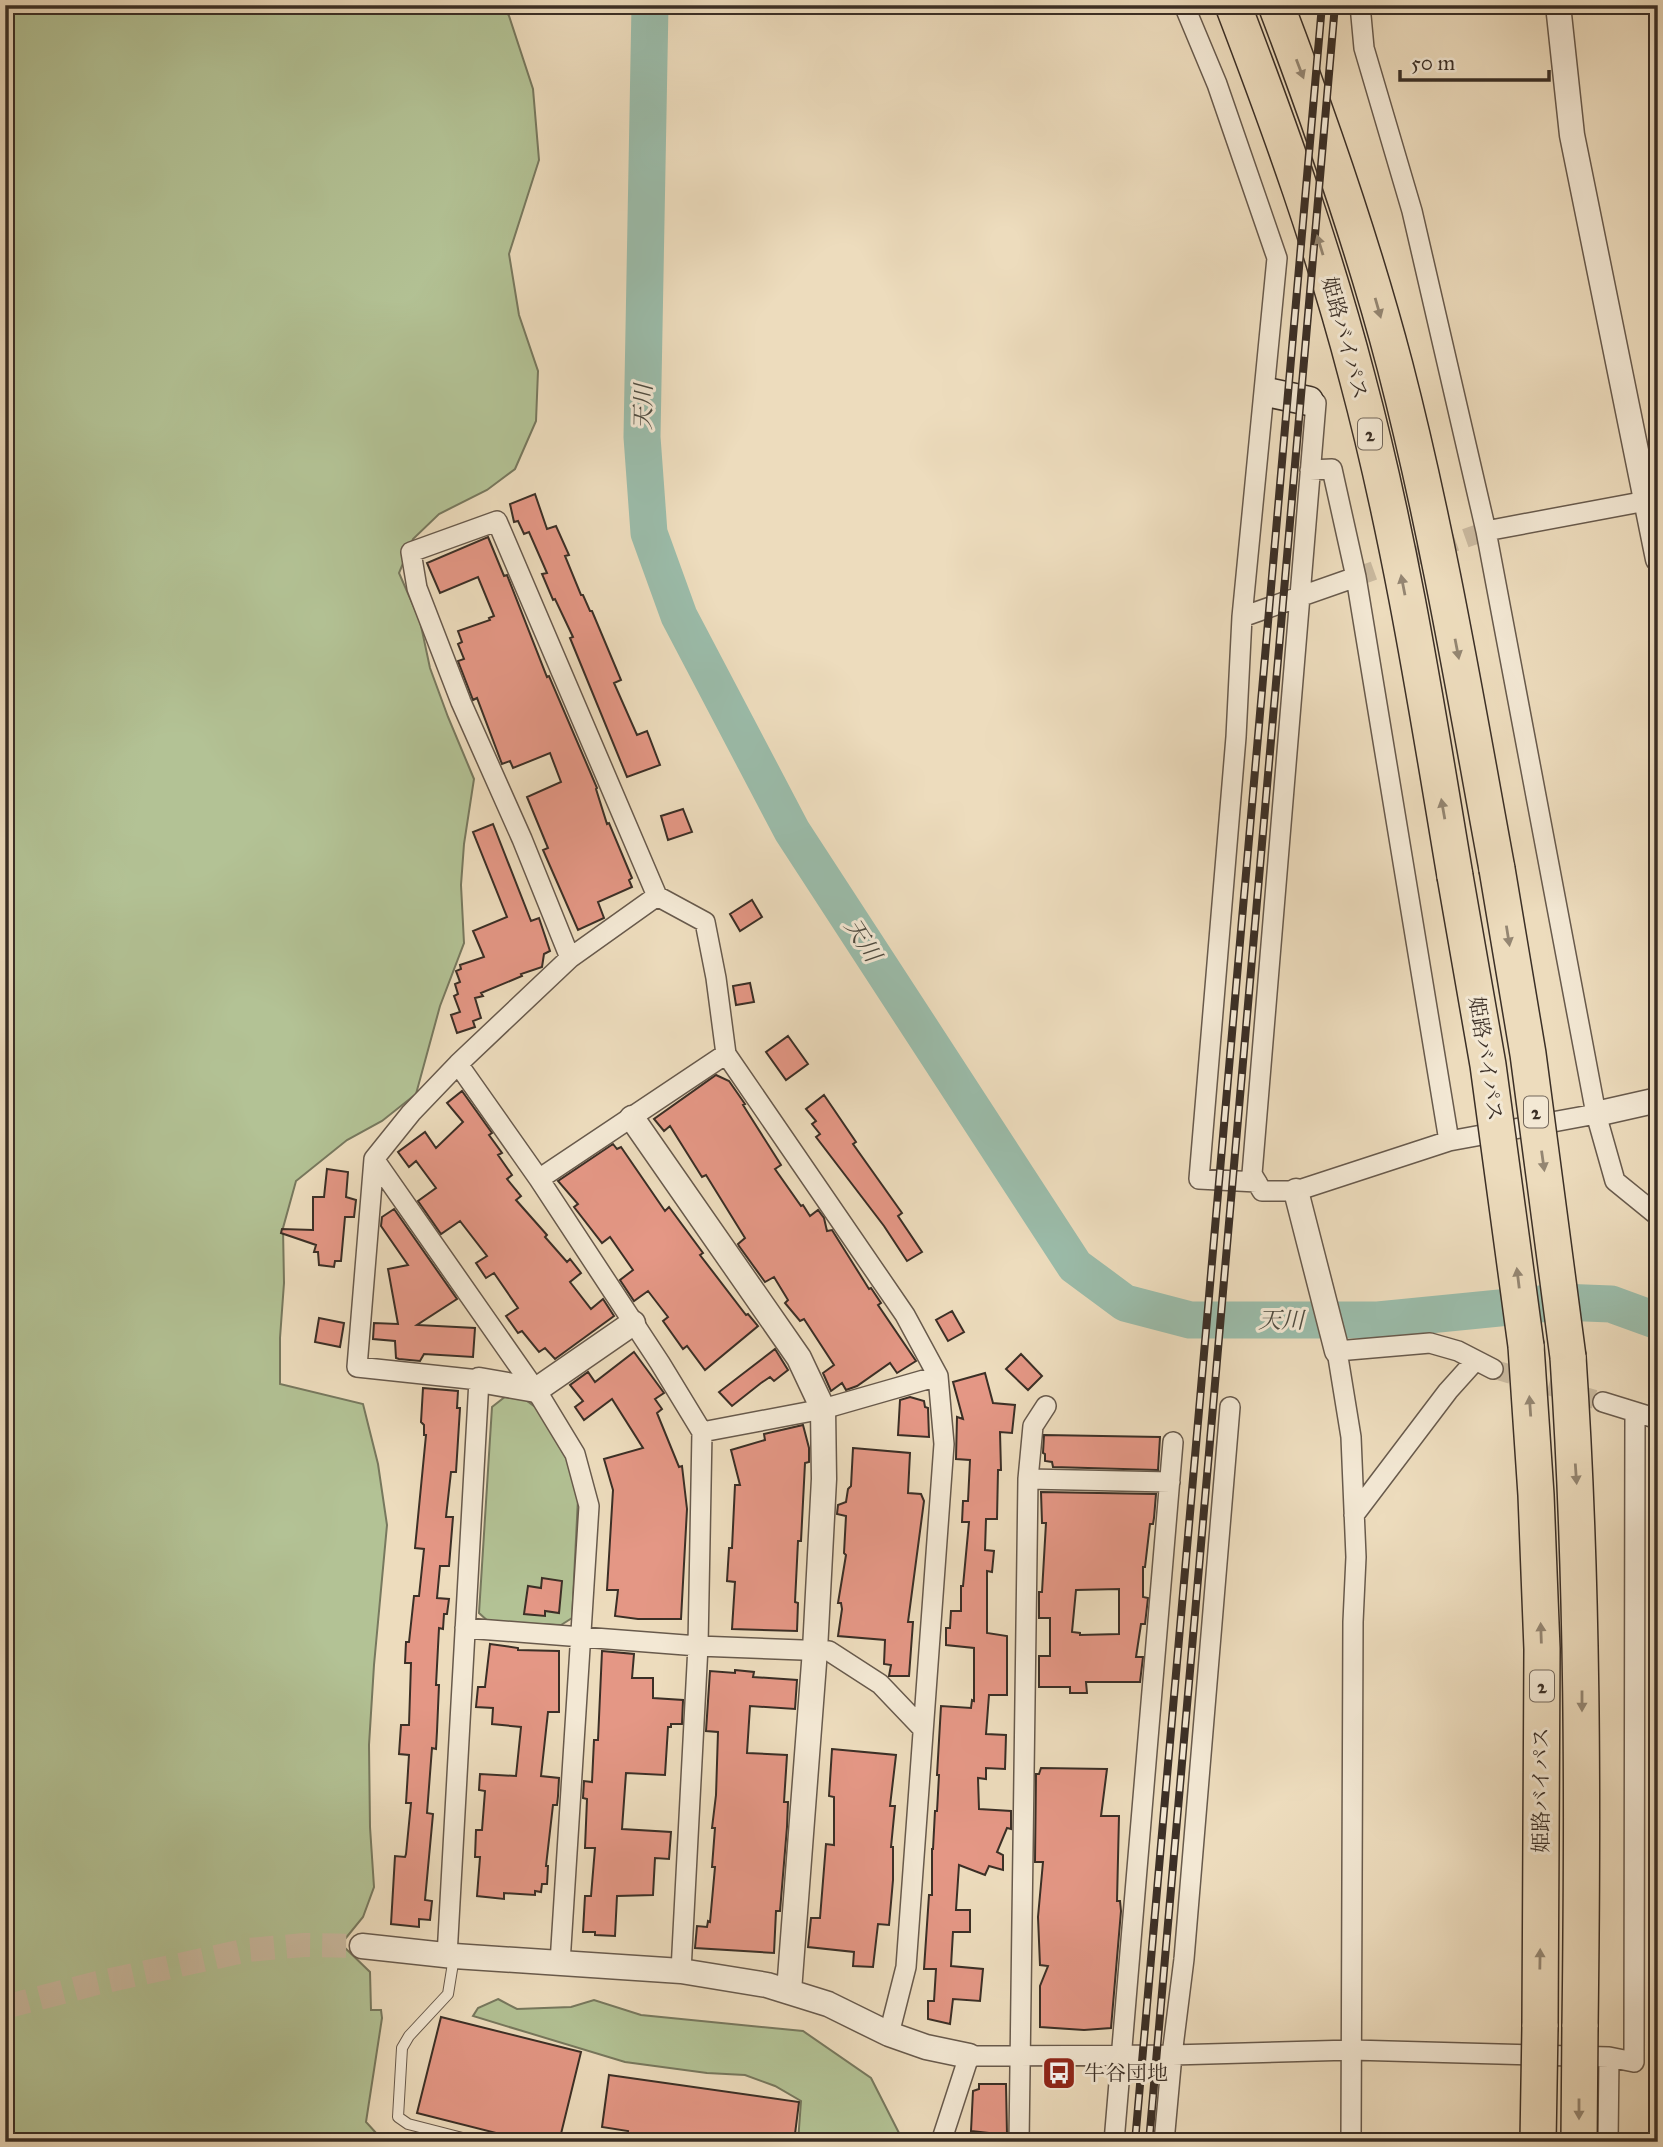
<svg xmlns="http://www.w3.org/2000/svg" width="1663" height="2147" viewBox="0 0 1663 2147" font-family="'IM FELL Great Primer','Noto Serif JP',serif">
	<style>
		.green { fill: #b3c295; stroke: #77785e; stroke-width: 2 }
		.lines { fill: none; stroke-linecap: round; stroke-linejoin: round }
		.river { stroke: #9bbcaa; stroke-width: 37 }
		.building { fill: #e49785; stroke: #3b2f26; stroke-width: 2; fill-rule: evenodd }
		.minor-tunnel { stroke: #c9b99f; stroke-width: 19; stroke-dasharray: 19 10; stroke-linecap: butt }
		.tertiary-tunnel { stroke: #c9b99f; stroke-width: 24; stroke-dasharray: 24 12; stroke-linecap: butt }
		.service-casing { stroke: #685a4c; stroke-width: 12 }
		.minor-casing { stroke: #685a4c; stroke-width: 22 }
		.tertiary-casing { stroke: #685a4c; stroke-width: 27 }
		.secondary-casing { stroke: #3b2f26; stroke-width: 31 }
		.motorway-casing { stroke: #3b2f26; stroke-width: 38 }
		.service { stroke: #f3e8d4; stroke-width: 10 }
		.minor { stroke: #f3e8d4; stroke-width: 19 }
		.tertiary { stroke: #f3e8d4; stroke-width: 24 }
		.secondary { stroke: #f3e8d4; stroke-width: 28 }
		.motorway { stroke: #eddcbd; stroke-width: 35 }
		.rail-casing { stroke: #3b2f26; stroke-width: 8 }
		.rail { stroke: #f3e8d4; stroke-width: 5; stroke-dasharray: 16; stroke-linecap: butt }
		.motorway-bridge-casing { stroke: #3b2f26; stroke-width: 38; stroke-linecap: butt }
		.motorway-bridge { stroke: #eddcbd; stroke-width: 35 }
		.oneway { fill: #948672 }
		.labels { text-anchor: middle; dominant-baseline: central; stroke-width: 6; stroke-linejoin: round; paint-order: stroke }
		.shield { fill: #f3e8d4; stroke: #72665a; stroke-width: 2 }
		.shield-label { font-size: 19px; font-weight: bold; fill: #3b2f26 }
		.street-label { font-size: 21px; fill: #3b2f26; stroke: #f3e8d4 }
		.poi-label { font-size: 21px; fill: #3b2f26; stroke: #f3e8d4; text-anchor: start }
		.water-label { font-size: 23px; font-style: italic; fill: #4e4b40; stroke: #f3e8d4 }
	</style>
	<rect width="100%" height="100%" fill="#eddcbd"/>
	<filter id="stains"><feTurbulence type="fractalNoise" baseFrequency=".00286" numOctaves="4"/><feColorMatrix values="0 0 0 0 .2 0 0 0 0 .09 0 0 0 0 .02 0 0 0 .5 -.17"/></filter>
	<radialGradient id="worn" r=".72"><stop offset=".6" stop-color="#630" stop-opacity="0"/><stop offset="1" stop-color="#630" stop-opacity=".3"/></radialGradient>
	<path class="green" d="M5 5H503L509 16 533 89 539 160 509 254 519 315 538 371 536 421 515 469 487 490 439 514 413 539 399 573 420 621 430 668 448 717 474 779 464 844 461 885 464 943 440 1006 416 1094 382 1121 347 1140 296 1181 283 1228 284 1283 280 1338V1384L363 1404 378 1464 387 1525 374 1665 369 1745 370 1827 374 1887 363 1917 341 1944 370 1972 371 2010H381L382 2018 366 2122 377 2134 416 2142H5Z
		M506 1396 523 1398 542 1412 569 1461 578 1499 572 1618 561 1625 489 1622 479 1613 492 1407Z
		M498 1999 517 2009 571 2007 594 2000 641 2015 803 2031 871 2078 899 2133V2142H798L801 2101 775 2086 745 2075 707 2073 625 2062 473 2016 478 2008Z"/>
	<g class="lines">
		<path class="river" d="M650 5 642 437 649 533 679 616 792 831 1075 1266 1125 1303 1190 1320H1378L1560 1302 1611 1304 1658 1321"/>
	</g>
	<path class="building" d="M535 494 547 529 556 526 569 555 565 556 581 595H583L590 611H592L621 680 614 683 637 735 647 731 660 765 627 777 570 638 573 637 555 599 553 600 542 574 547 573 529 532 524 534 518 521 514 522 510 504Z
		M488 537 504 576 507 575 547 677 549 676 597 788 596 789 607 824 609 823 632 878 629 880 632 887 598 902 604 918 578 930 543 850 548 848 527 797 561 782 550 753 513 768 510 761 502 764 477 698 473 700 458 661 464 659 458 644 462 642 458 631 490 620 489 618 494 616 478 577 440 593 427 563Z
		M683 809 692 832 668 840 661 816Z
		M493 824 531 921 539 918 550 951 544 954 542 967 521 974 522 976 481 993 483 996 475 998 481 1018 473 1021 475 1027 457 1033 451 1015 460 1012 454 996 458 994 455 984 460 982 456 971 461 969 460 965 484 957 473 931 507 917 473 832Z
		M752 900 762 917 740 931 730 914Z
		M750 983 754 1002 736 1005 733 986Z
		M788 1036 808 1064 786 1080 766 1052Z
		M716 1075 729 1081 745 1104 743 1105 781 1165 775 1169 801 1206 803 1205 810 1216 818 1210 824 1218 827 1231 832 1230 869 1289 871 1288 881 1303 878 1305 916 1361 897 1373 890 1363 857 1386 846 1390 842 1383 831 1391 823 1373 834 1365 804 1319 800 1321 785 1303 788 1300 774 1277 765 1282 739 1246 738 1244 745 1238 706 1175 702 1177 670 1126 664 1131 654 1119Z
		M462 1091 492 1133 489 1135 502 1153 498 1155 512 1175 507 1179 521 1196 516 1200 547 1235 545 1237 567 1262 570 1259 581 1273 570 1282 591 1309 603 1299 614 1316 555 1359 545 1348 539 1352 522 1331 518 1333 506 1316 518 1308 494 1273 486 1278 476 1263 487 1256 460 1221 441 1234 418 1201 436 1188 416 1161 409 1167 398 1152 425 1132 436 1148 463 1122 447 1103Z
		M824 1095 856 1142 853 1144 902 1213 898 1216 922 1252 907 1261 884 1226 816 1137 820 1134 812 1124 816 1121 806 1109Z
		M613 1144 617 1149 621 1147 665 1211 669 1207 703 1253 700 1255 746 1315 748 1314 758 1326 705 1370 687 1346 683 1349 663 1321 668 1317 648 1291 634 1301 620 1280 633 1270 610 1237 602 1243 574 1207 578 1204 558 1181Z
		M327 1169 348 1172 346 1197 356 1200 354 1217H345L341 1261H335L334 1267 319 1265 318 1252H314L316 1245 281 1233 282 1229 313 1230V1197H324Z
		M394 1209 457 1299 417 1325 475 1328 473 1357 424 1354 420 1361 399 1359 396 1358 395 1341 373 1339 374 1323 398 1324 388 1269 408 1265 381 1226 382 1217Z
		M952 1311 964 1332 948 1341 936 1320Z
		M319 1318 344 1323 340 1347 315 1342Z
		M775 1349 788 1370 774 1381 770 1377 761 1383 732 1406 719 1392Z
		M634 1352 664 1393 655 1399 662 1409 657 1413 679 1467 682 1466 687 1509 681 1619H638L615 1616 618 1590H607L613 1490 604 1459 643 1448 612 1399 584 1420 575 1407 583 1401 570 1385 588 1372 595 1382Z
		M1021 1354 1042 1376 1028 1390 1006 1369Z
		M985 1373 993 1403 1015 1405 1012 1433 1000 1432 1001 1470H998L997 1519H986L985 1550 994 1551 992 1572 987 1571V1633L1007 1636V1695H989L986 1734 1006 1735 1005 1769 986 1768V1779L978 1778 979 1809 1011 1811V1829L1007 1828 997 1852 1003 1855V1870L989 1866 985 1875 959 1865 956 1910H970V1932H953L951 1966 983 1969 980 2001 953 1999 950 2024 928 2019V2001H934L936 1969H924L929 1895H932V1849H933L935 1811H937L939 1775H937L941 1706 971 1708 972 1700 974 1701V1648L946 1645V1628H950L951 1611H961V1586H963L969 1522H962L963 1501H968L970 1460 956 1459 957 1417 963 1419 953 1382Z
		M423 1388 458 1391 457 1408H460L456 1472H451L446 1517H453L449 1566H440L437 1598 449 1599 447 1614H444L443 1629 439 1628 436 1685H439L437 1731 436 1749 432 1748 427 1813 433 1814 425 1900 432 1901 430 1920 419 1919V1927L391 1924 395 1856 405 1857 406 1854 411 1803H406L409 1755 399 1754 401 1725H409L411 1663H405L406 1642H409L414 1596H419L424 1549 415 1548 426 1435H424V1425L421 1422Z
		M910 1397 924 1401 925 1407 928 1408 929 1437 898 1435 900 1400Z
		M803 1425 809 1448V1462L805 1463 801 1541H798L795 1602 798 1603 797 1631 732 1629 735 1582 727 1581 729 1548H732L735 1485H740L731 1450 765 1440 764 1434Z
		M1044 1435 1160 1437 1158 1470 1053 1467 1052 1462 1045 1461V1454L1043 1453Z
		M853 1448 910 1453 908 1493 921 1494 924 1501 908 1622H913L909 1676H889L891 1665 884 1664 885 1640 838 1636 842 1609 841 1603H838L846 1555 844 1553 846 1516 837 1514 838 1505 846 1502 848 1489 851 1486Z
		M1041 1492 1156 1494 1154 1518 1153 1524H1150L1145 1567H1143V1597L1148 1598 1145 1624H1141L1136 1657H1143L1140 1682H1086L1087 1693H1070V1687H1039V1656H1050V1618H1039V1592H1042L1046 1523H1042ZM1119 1589V1634L1080 1635V1633L1072 1632 1076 1590Z
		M542 1578 562 1581 559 1613 545 1611V1616L524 1614 528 1586 541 1588Z
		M490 1644 518 1648V1650L559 1651V1712H548L541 1776 559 1778 558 1796 557 1805H553L546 1866H548L547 1884H542L541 1892 535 1891V1895L504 1893V1899L477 1896 480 1857H475L476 1830H482L485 1791 479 1790 480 1774 516 1776 521 1727 492 1724 493 1708 476 1707 478 1687H485Z
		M602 1651 634 1654 632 1678H653V1698L683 1700 682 1724H671V1727H668L665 1775 626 1773 622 1829 671 1832 669 1859 655 1858 653 1895 617 1896 615 1936 595 1935V1932H583L585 1896H591L595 1848H585L587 1799 583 1798 584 1781 592 1782 594 1740H598Z
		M735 1670 754 1672 753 1677 797 1680 795 1709 750 1706 747 1753 787 1755 784 1802H788L787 1827 780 1911H776L774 1953 695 1948 697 1926 707 1927 708 1921 710 1922 715 1867H712L715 1828H712L716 1795 718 1732 706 1731 710 1671 735 1673Z
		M832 1749 896 1755 890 1806H895L891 1847H893V1880L889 1925 878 1924 873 1967 853 1966 854 1952 808 1947 811 1918H820L826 1844 834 1845V1797L829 1796Z
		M1041 1768 1107 1769 1101 1816H1119L1117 1901H1120L1121 1911 1111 2028 1084 2030 1040 2027V1986L1048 1966 1040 1965 1038 1917 1043 1862H1035L1036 1774H1039Z
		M441 2017 581 2052 559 2142H532L417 2113Z
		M609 2075 799 2102 794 2142H627L628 2131 602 2127Z
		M979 2084H1006L1007 2135 971 2131 973 2091 979 2089Z"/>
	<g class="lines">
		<path class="minor-tunnel" d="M1356 577 1486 531
			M1493 1369 1603 1402"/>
		<path class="tertiary-tunnel" d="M5 2007 97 1983 248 1950 304 1945 362 1946"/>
		<g class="service-casing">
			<path id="service" d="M454 1957 448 1994 409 2036 402 2048 398 2117 408 2124 478 2142"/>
		</g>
		<g class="minor-casing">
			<path id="minor" d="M1184 5 1217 84 1277 258 1242 617 1236 737 1199 1179 1257 1182
				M1360 5 1364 48 1412 211 1486 531 1596 1114 1615 1181 1658 1216
				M1309 401 1316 403 1252 1174 1262 1191H1296L1449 1141 1596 1114
				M1310 470 1332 469 1356 577 1449 1141
				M1486 531 1657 499
				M1242 617 1356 577
				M570 958 522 839 461 702 417 588 411 552 497 521 657 896 705 922 716 978 726 1054 905 1315 938 1376 944 1444 906 1967 889 2034
				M458 1064 539 1179 660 1363 702 1432 698 1646 681 1971
				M374 1159 541 1398 575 1454 589 1506 560 1963
				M539 1179 726 1054
				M1603 1402 1658 1419
				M702 1432 823 1409 938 1376
				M1028 1479 1170 1482
				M1354 1515 1448 1391 1475 1361
				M465 1628 698 1646 829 1651 880 1684 922 1728
				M447 1956 479 1380 357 1367 374 1159 411 1113 458 1064 570 958 657 896
				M941 2142 969 2056 1172 2055 1352 2050 1609 2057 1634 2062 1635 1412
				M1019 2142 1028 1479 1033 1426 1046 1406
				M1114 2142 1173 1442
				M1164 2142 1172 2055 1184 1959 1230 1407
				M1351 2142 1353 1622 1356 1557 1351 1437 1337 1351 1430 1343 1458 1351 1493 1369
				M1608 2142 1609 2057"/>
		</g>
		<g class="tertiary-casing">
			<path id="tertiary" d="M1558 5 1572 135 1658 559
				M1596 1114 1658 1100
				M632 1118 799 1358 823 1409 824 1479 815 1650 789 1991
				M1296 1191 1337 1351
				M479 1380 536 1390 633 1323
				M362 1946 454 1956 681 1971 767 1985 828 2004 889 2034 926 2047 969 2056"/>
		</g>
		<g class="secondary-casing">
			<path id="secondary" d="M1271 393 1309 401"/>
		</g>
		<g class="motorway-casing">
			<path id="motorway" d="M1233 5C1280 128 1324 250 1357 377 1401 541 1427 709 1455 876
				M1276 5C1321 123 1363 244 1395 366 1438 532 1466 701 1497 869
				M1526 1346 1536 1495 1542 1649 1540 2027
				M1568 1357C1583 1581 1583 1802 1580 2027"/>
		</g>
		<use href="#service" class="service"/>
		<use href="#minor" class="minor"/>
		<use href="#tertiary" class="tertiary"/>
		<use href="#secondary" class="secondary"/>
		<use href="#motorway" class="motorway"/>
		<g class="rail-casing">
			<path id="rail" d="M1135 2142 1322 5
				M1149 2142 1335 5"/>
		</g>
		<use href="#rail" class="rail"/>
		<g class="motorway-bridge-casing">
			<path id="motorway-bridge" d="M1497 869 1528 1054 1568 1357
				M1455 876 1488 1065 1526 1346
				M1538 2142 1540 2027
				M1579 2142 1580 2027"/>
		</g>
		<use href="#motorway-bridge" class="motorway-bridge"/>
	</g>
	<defs><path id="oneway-solid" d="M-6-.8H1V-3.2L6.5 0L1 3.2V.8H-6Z" transform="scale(1.75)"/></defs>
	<g class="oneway">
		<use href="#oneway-solid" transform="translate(1300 69) rotate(69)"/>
		<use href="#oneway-solid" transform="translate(1320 245) rotate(-107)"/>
		<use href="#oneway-solid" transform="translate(1378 308) rotate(74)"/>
		<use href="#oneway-solid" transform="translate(1403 585) rotate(-101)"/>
		<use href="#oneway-solid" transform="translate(1457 649) rotate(79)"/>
		<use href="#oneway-solid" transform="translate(1443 809) rotate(-100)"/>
		<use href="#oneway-solid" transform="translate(1508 936) rotate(81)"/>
		<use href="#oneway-solid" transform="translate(1543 1161) rotate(82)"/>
		<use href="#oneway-solid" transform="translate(1518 1278) rotate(-97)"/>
		<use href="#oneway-solid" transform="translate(1530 1406) rotate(-94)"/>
		<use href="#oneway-solid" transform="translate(1576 1474) rotate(86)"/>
		<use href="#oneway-solid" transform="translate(1541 1633) rotate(-92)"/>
		<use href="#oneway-solid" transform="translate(1582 1701) rotate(90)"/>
		<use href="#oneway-solid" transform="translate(1540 1959) rotate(-89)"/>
		<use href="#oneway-solid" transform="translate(1579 2109) rotate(90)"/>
	</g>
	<defs>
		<g id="bus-square" transform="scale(1.75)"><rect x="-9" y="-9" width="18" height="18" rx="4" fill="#8f2418" stroke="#f3e8d4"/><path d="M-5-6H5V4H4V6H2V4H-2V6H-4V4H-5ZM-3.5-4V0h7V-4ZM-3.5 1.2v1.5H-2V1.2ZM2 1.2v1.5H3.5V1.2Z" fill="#fff"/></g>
	</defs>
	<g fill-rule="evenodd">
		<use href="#bus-square" x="1059" y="2073"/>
	</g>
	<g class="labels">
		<g class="shield">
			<rect x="1358" y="418.5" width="24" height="31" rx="5"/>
			<rect x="1524" y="1096.5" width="24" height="31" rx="5"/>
			<rect x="1530" y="1670.5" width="24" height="31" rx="5"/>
		</g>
		<g class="shield-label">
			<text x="1370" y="434">2</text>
			<text x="1536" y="1112">2</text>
			<text x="1542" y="1686">2</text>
		</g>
		<g class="street-label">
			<text transform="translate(1345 338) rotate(75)">姫路バイパス</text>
			<text transform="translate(1486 1059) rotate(81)">姫路バイパス</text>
			<text transform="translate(1541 1790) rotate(-90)">姫路バイパス</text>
		</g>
		<g class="poi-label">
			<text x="1084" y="2073">牛谷団地</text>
		</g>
		<g class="water-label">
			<text transform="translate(643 407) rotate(-89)">天川</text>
			<text transform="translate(863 940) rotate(57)">天川</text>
			<text x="1281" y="1320">天川</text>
		</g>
	</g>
	<rect width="1663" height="2147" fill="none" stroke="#eddcbd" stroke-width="28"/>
	<rect x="7" y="7" width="1649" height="2133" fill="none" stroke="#3b2f26" stroke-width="3.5"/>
	<rect x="14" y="14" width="1635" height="2119" fill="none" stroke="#3b2f26" stroke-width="2"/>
	<path d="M1400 70v10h149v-10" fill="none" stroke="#3b2f26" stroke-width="3.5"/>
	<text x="1411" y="70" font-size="21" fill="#3b2f26" stroke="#f3e8d4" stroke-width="5" paint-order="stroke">50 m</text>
	<rect width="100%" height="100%" filter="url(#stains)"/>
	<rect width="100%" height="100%" fill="url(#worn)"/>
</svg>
